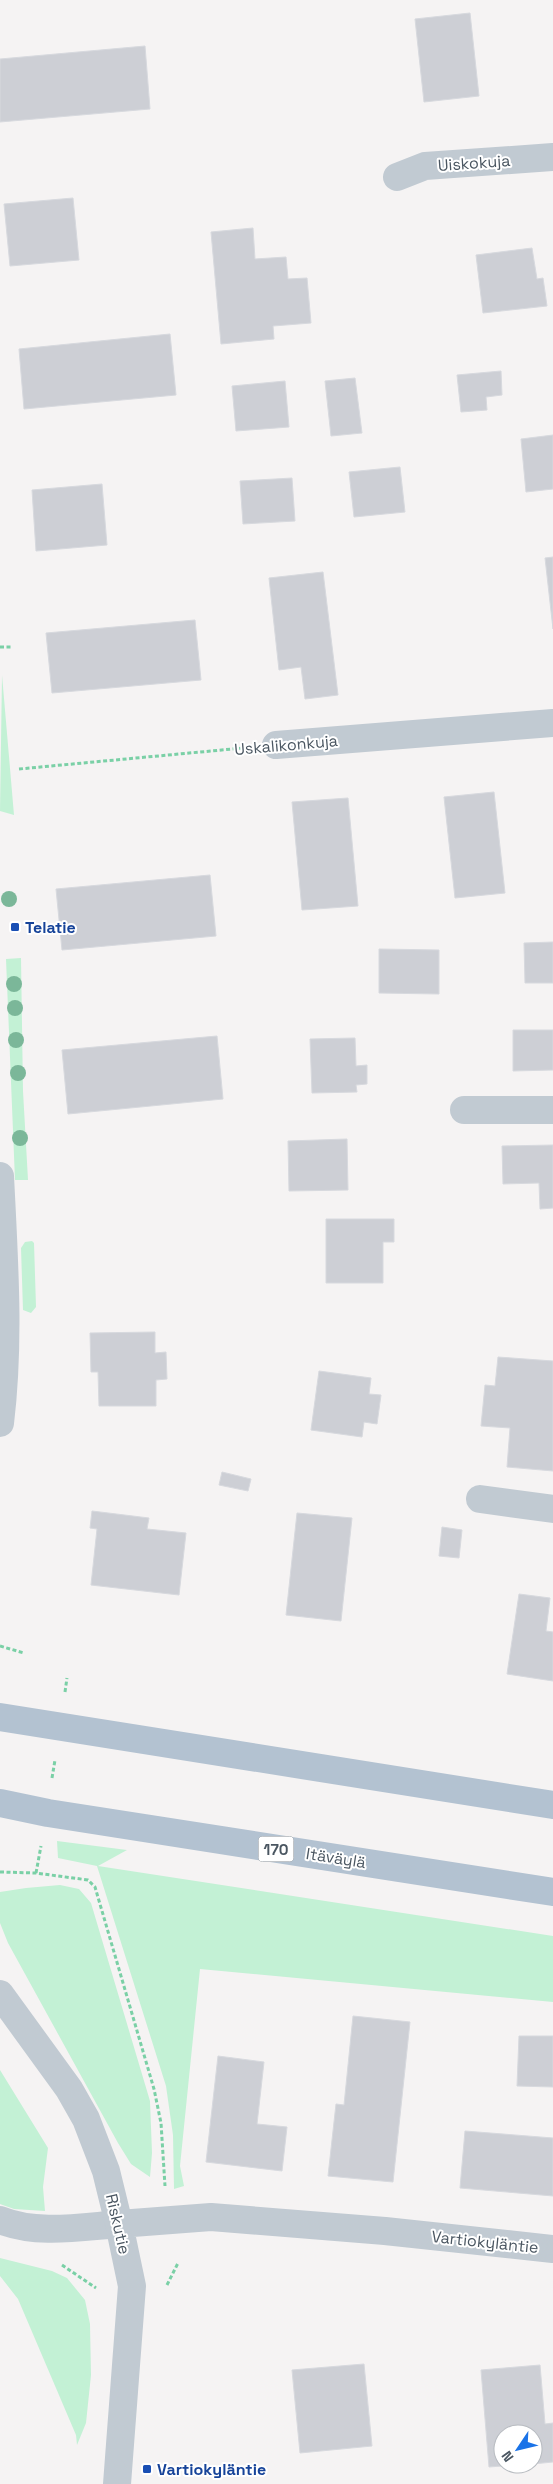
<svg xmlns="http://www.w3.org/2000/svg" width="553" height="2484" viewBox="0 0 553 2484" font-family="'Space Grotesk',sans-serif">
	<style>
		.green { fill: #c3f1d5 }
		.building { fill: #cdcfd5; stroke: #d7d9de }
		.lines { fill: none; stroke-linecap: round; stroke-linejoin: round }
		.path { stroke: #7ad0a6; stroke-width: 3; stroke-dasharray: 4 2.5; stroke-linecap: butt }
		.minor { stroke: #c1cad2; stroke-width: 28 }
		.tertiary { stroke: #c1cad2; stroke-width: 28 }
		.primary { stroke: #b3c2d1; stroke-width: 28 }
		.tree { fill: #7bb799 }
		.transit-dot { fill: #1a4fb4; stroke: #fff; stroke-width: 2 }
		.labels { text-anchor: middle; dominant-baseline: central; stroke-width: 4; stroke-linejoin: round; paint-order: stroke }
		.shield { fill: #fff; stroke: #808990; stroke-width: 1 }
		.shield-label { font-size: 15px; font-weight: bold; fill: #4a5661 }
		.street-label { font-size: 16px; fill: #4a5661; stroke: #fff }
		.transit-label { font-size: 16px; font-weight: bold; fill: #164399; stroke: #fff; text-anchor: start }
	</style>
	<rect width="100%" height="100%" fill="#f5f3f3"/>
	<path class="green" d="M2 675 14 815 0 811Z
		M21 958 23 1091 28 1180H15L6 959Z
		M32 1241 34 1243 36 1307 31 1313 23 1310 21 1248 25 1242Z
		M57 1841 127 1850 98 1866 553 1936V2002L200 1969 180 2166 184 2186 174 2189 173 2135 166 2086 97 1866 58 1858Z
		M60 1885 79 1889 91 1903 150 2101 152 2153 150 2177 131 2164 118 2143 8 1943 0 1923V1892L26 1888Z
		M0 2070 48 2148 43 2187 45 2211 14 2209 0 2204Z
		M0 2258 52 2271 67 2278 85 2300 90 2324 91 2375 86 2423 77 2445 76 2435 18 2299 0 2276Z"/>
	<path class="building" d="M470 13 479 96 424 102 415 19Z
		M145 46 150 109 0 122V59Z
		M73 198 79 260 10 266 4 204Z
		M253 228 255 259 286 257 288 279 307 278 311 323 273 326 274 339 221 344 211 232Z
		M532 248 537 279 543 278 547 306 483 313 476 255Z
		M170 334 176 395 24 409 19 349Z
		M501 371 502 395 486 397 487 410 461 412 457 375Z
		M355 378 362 433 331 436 325 381Z
		M285 381 289 427 236 431 232 386Z
		M553 435V489L526 492 521 439Z
		M400 467 405 512 354 517 349 472Z
		M292 478 295 521 243 524 240 481Z
		M102 484 107 545 36 551 32 490Z
		M553 557V629L545 558Z
		M323 572 338 695 305 699 301 667 279 670 269 578Z
		M195 620 201 680 52 693 46 633Z
		M494 792 505 893 455 898 444 797Z
		M348 798 358 906 302 910 292 802Z
		M210 875 216 936 62 950 56 889Z
		M553 942V983H525L524 943Z
		M379 949 439 950V994L379 993Z
		M513 1030H553V1070L513 1071Z
		M217 1036 223 1099 68 1114 62 1050Z
		M355 1038 356 1066 367 1065V1084L356 1085 357 1092 312 1093 310 1039Z
		M347 1139 348 1190 289 1191 288 1141Z
		M553 1145V1208L540 1209 539 1183 503 1184 502 1146Z
		M326 1219H394V1242H383V1283H326Z
		M155 1332V1353L166 1352 167 1379 156 1380V1406H99L98 1372H91L90 1333Z
		M498 1357 553 1361V1471L507 1467 510 1428 481 1426 485 1385 495 1386Z
		M319 1371 371 1378 369 1394 381 1395 377 1424 364 1422 362 1437 311 1430Z
		M222 1472 251 1479 248 1491 219 1485Z
		M92 1511 149 1518 147 1529 186 1533 179 1595 91 1585 97 1529 90 1528Z
		M297 1513 352 1518 341 1621 286 1615Z
		M442 1527 462 1530 459 1558 439 1556Z
		M519 1594 550 1598 546 1631 553 1632V1681L507 1674Z
		M353 2016 410 2022 393 2182 328 2176 336 2104 344 2105Z
		M519 2036H553V2087L517 2086Z
		M218 2056 264 2062 257 2124 287 2127 282 2171 206 2162Z
		M465 2131 553 2138V2196L460 2188Z
		M364 2364 372 2446 300 2453 292 2370Z
		M540 2365 545 2424 553 2423V2462L533 2464V2434H503V2464H529L489 2467 481 2370Z"/>
	<g class="lines">
		<path class="path" d="M0 647H12
			M19 769 243 748
			M0 1646 24 1653
			M65 1692 67 1678
			M52 1778 55 1760
			M0 1872 36 1873 88 1880 95 1887 154 2089 161 2123 165 2186
			M36 1873 41 1846
			M62 2265 96 2288
			M167 2285 178 2263"/>
		<path class="minor" d="M397 177 425 166 553 157
			M276 745 553 723
			M464 1110H553
			M480 1499 553 1509
			M0 2220C37 2235 80 2227 119 2224"/>
		<path class="tertiary" d="M0 1176C4 1258 10 1341 0 1423
			M0 1994 69 2089 86 2119 106 2171 119 2224 132 2286 117 2484
			M119 2224 211 2217 385 2231 553 2249"/>
		<path class="primary" d="M0 1717 553 1805
			M0 1803 48 1813 553 1892"/>
	</g>
	<g class="tree">
		<circle cx="9" cy="899" r="8"/>
		<circle cx="14" cy="984" r="8"/>
		<circle cx="15" cy="1008" r="8"/>
		<circle cx="16" cy="1040" r="8"/>
		<circle cx="18" cy="1073" r="8"/>
		<circle cx="20" cy="1138" r="8"/>
	</g>
	<g class="transit-dot">
		<rect x="10" y="922" width="10" height="10" rx="2.5"/>
		<rect x="142" y="2464" width="10" height="10" rx="2.5"/>
	</g>
	<g class="labels">
		<rect class="shield" x="258.5" y="1836.5" width="35" height="25" rx="4"/>
		<g class="shield-label">
			<text x="276" y="1849">170</text>
		</g>
		<g class="street-label">
			<text transform="translate(474 163) rotate(-4)">Uiskokuja</text>
			<text transform="translate(286 745) rotate(-5)">Uskalikonkuja</text>
			<text transform="translate(336 1858) rotate(9)">Itäväylä</text>
			<text transform="translate(118 2224) rotate(77)">Riskutie</text>
			<text transform="translate(485 2242) rotate(6)">Vartiokyläntie</text>
		</g>
		<g class="transit-label">
			<text x="25" y="927">Telatie</text>
			<text x="157" y="2469">Vartiokyläntie</text>
		</g>
	</g>
	<g transform="translate(518 2449) rotate(235)"><circle r="24" fill="#ffffff" stroke="#b7bbc0"/>
	<path d="M0-4L9 19L0 12L-9 19Z" fill="#1a73e8"/>
	<text y="-8" font-size="14" font-weight="bold" text-anchor="middle" fill="#4a5661">N</text>
	</g>
</svg>
